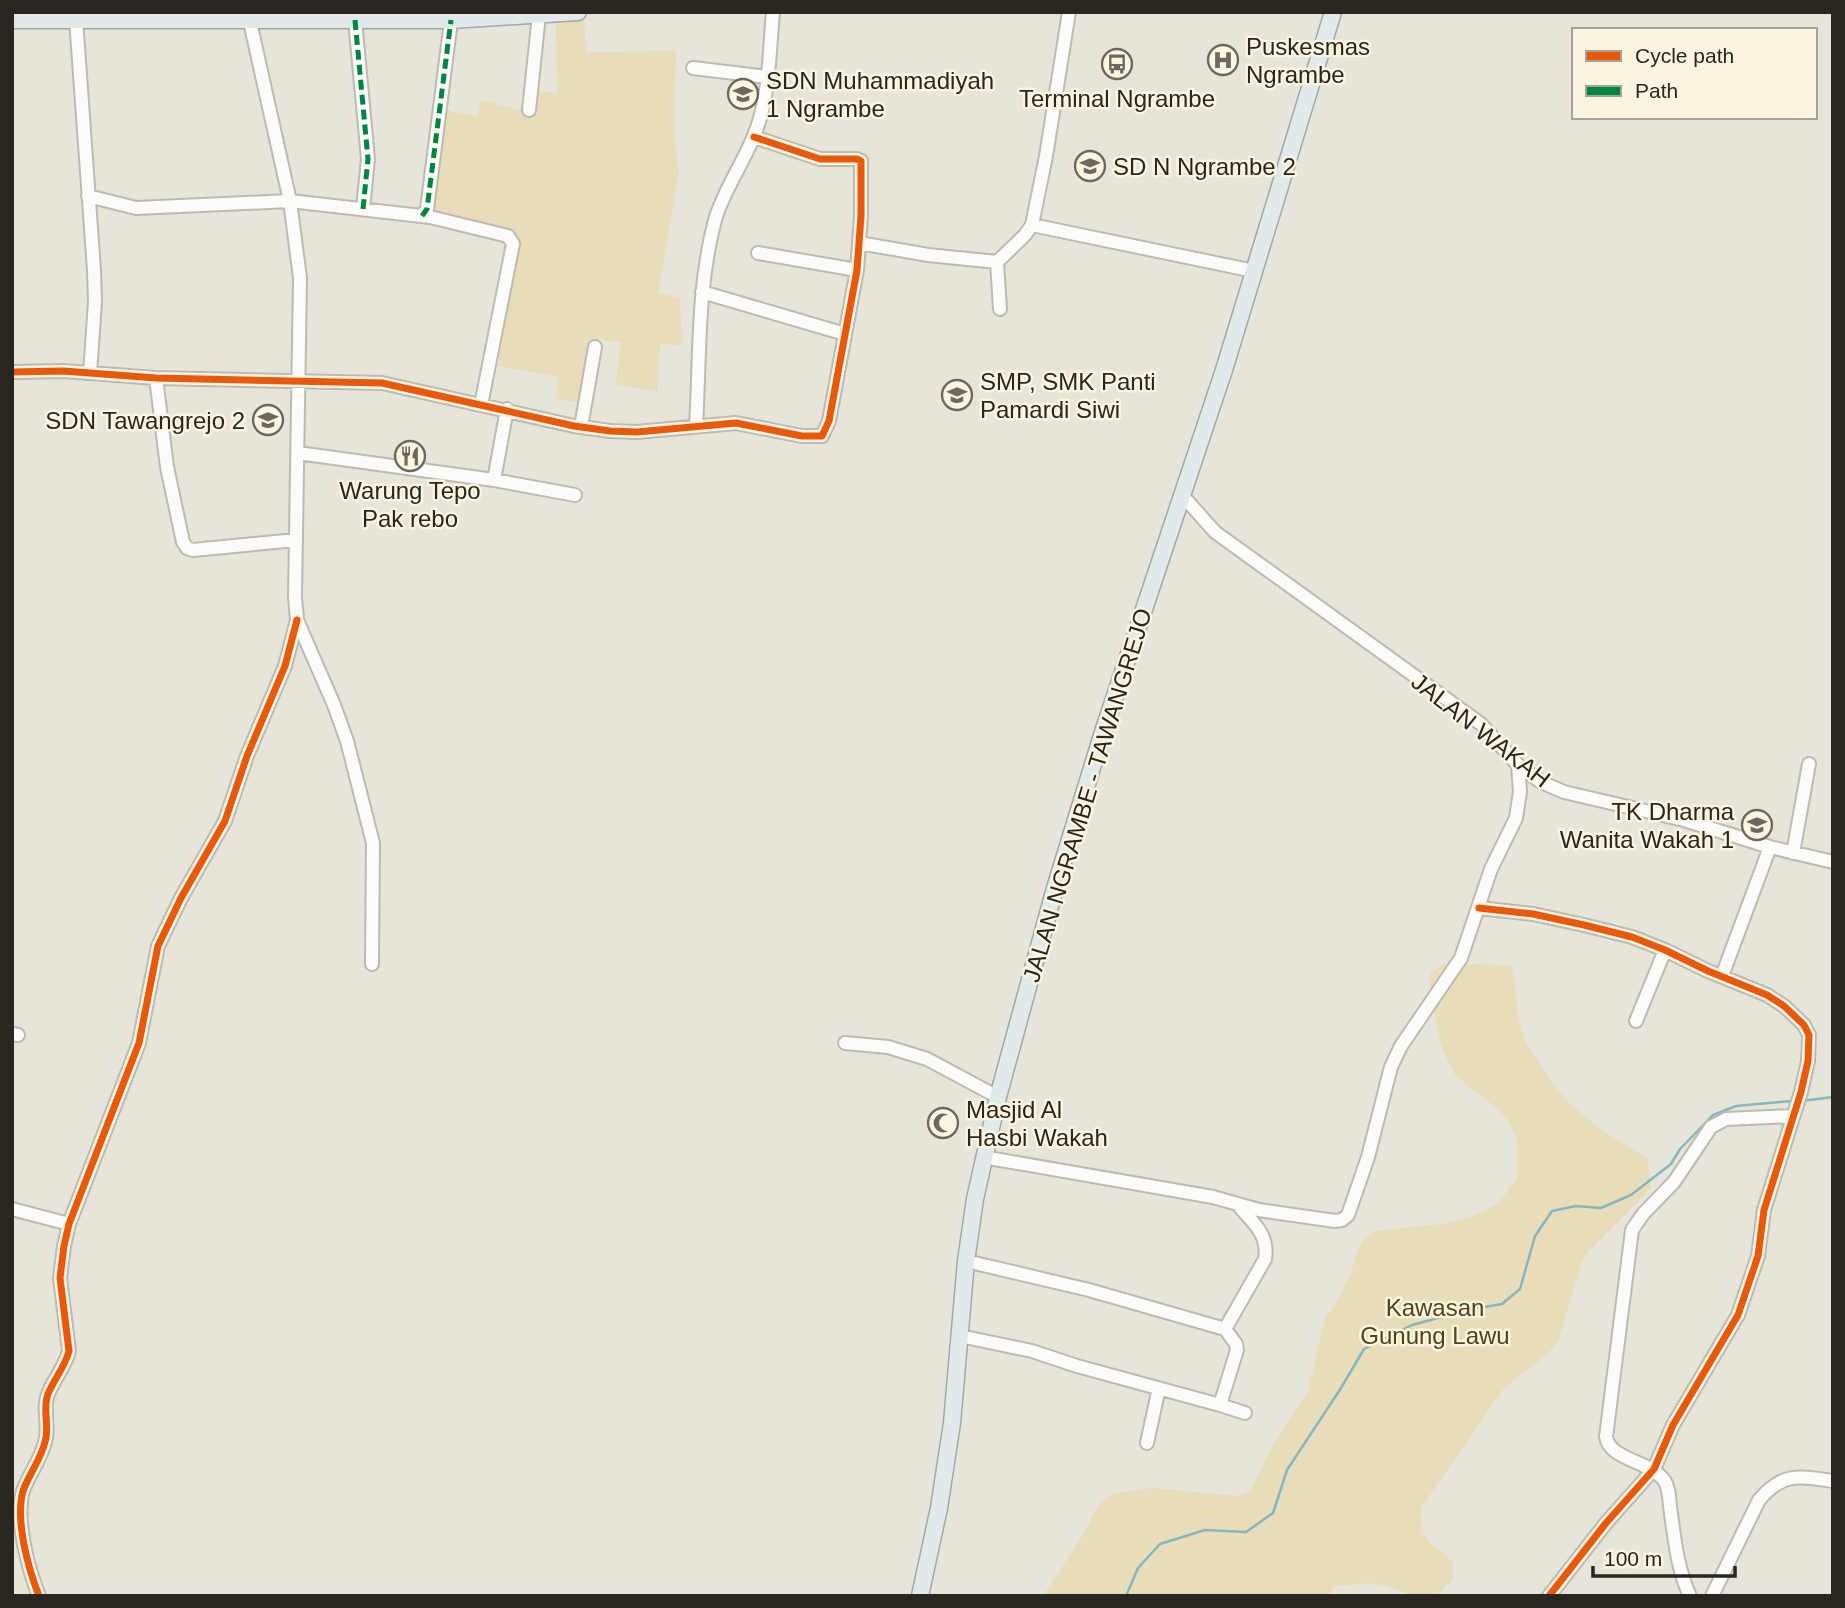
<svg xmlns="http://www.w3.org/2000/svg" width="1845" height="1608" viewBox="0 0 1845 1608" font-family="Helvetica,sans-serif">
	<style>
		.green { fill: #e8dcb9 }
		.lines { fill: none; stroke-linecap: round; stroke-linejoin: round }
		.stream { stroke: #86b7c1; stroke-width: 2.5 }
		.minor-casing { stroke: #bdbab2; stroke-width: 16 }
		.major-casing { stroke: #9eaaa8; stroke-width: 19 }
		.minor { stroke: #fbfbf9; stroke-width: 12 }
		.major { stroke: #e2e9ea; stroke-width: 16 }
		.quiet { stroke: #00873e; stroke-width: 5; stroke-dasharray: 10 5; stroke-linecap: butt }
		.cycleway-casing { stroke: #fbf4e0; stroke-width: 11 }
		.cycleway { stroke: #e8590c; stroke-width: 7 }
		.labels { text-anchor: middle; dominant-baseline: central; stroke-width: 5; stroke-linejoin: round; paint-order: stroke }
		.poi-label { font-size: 24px; fill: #28261e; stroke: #fbf4e0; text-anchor: start }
		.street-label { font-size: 24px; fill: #28261e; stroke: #fbf4e0 }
		.park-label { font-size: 24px; fill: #504317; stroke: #fbf4e0 }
	</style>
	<rect width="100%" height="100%" fill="#e7e4d9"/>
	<path class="green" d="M584 18 586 52 676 51 674 129 679 172 658 293 680 298 682 345 660 344 657 392 616 384 621 342 593 338 578 402 556 399 559 377 498 366 519 236 431 213 448 111 478 116 481 100 535 114 536 90 557 93 556 19Z
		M1443 964 1511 965C1518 988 1515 1012 1523 1034 1525 1043 1531 1051 1536 1058 1565 1109 1599 1129 1647 1158L1651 1188 1583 1258 1559 1339 1548 1354 1504 1388 1421 1508C1420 1544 1431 1541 1453 1562V1579L1436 1596H1412L1387 1586 1369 1583 1334 1586 1329 1596H1043L1083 1535 1099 1504 1113 1494 1152 1488 1237 1496 1245 1494 1252 1488 1274 1444 1308 1392 1325 1318 1335 1306 1351 1274 1355 1257 1362 1242 1375 1231 1443 1224 1476 1215 1499 1203 1518 1176 1517 1140 1510 1123 1498 1109 1456 1076 1448 1061 1441 1044 1430 992V974Z"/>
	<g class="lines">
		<path class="stream" d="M1802 1101 1833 1097
			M1126 1596 1138 1568 1160 1544 1205 1530 1246 1532 1273 1513 1287 1470 1341 1388 1364 1349 1412 1325 1468 1310 1502 1304 1520 1289 1535 1236 1552 1211 1576 1206 1601 1208 1631 1195 1671 1164 1680 1149 1713 1115 1736 1106 1792 1101"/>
		<g class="minor-casing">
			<path id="minor" d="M1069 12 1046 156 1032 225 1254 271
				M248 13 290 201 300 278 295 597 297 620 334 705 347 741 373 843 372 964
				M76 19 94 270 95 302 90 373
				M355 20 368 159 363 209
				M693 68 767 77
				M529 110 539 15
				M88 196 136 208 290 201 430 217 508 236 513 244 481 405
				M422 216 427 209 452 13
				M859 243 928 255 997 262 1025 235 1032 225
				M758 253 857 270
				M997 262 1000 309
				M702 292 845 334
				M12 372 63 371 156 378 382 383 574 426 610 431 637 432 736 423 802 436H822L829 421 857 270 861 216V161L857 159H820L754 137
				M156 378 167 467 183 542 187 548 193 550 296 540
				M696 426C700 358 697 287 715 220 723 192 742 165 753 138 770 99 769 54 773 12
				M581 427 595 347
				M298 453 494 480 575 495
				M494 480 507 409
				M1182 495 1215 532 1481 724 1518 765 1541 782 1564 792 1684 820 1770 847 1833 862
				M1793 853 1809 764
				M1479 908 1533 914 1584 925 1632 937 1665 950 1708 971 1767 995 1784 1006 1804 1025 1809 1035 1808 1061 1801 1092 1764 1210 1758 1256 1738 1315 1673 1425 1654 1469 1606 1523 1549 1596
				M1722 976 1770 847
				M1636 1021 1665 950
				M12 1034 18 1035
				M845 1043 888 1047 927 1059 998 1097
				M983 1157 1213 1197 1259 1210 1335 1221 1342 1220 1348 1215 1368 1157 1391 1067 1401 1046 1461 958 1491 869 1516 818 1520 792 1518 765
				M12 1209 69 1224
				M1225 1329 1265 1259C1269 1234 1253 1223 1238 1205
				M960 1336 1032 1351 1077 1366 1220 1405 1237 1350 1236 1344 1225 1329 1089 1290 966 1261
				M1220 1405 1245 1413
				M1147 1443 1159 1388
				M39 1596C28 1568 15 1520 23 1491 29 1474 41 1459 45 1442 50 1426 42 1409 48 1394 54 1379 65 1367 69 1351L60 1278 64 1246 69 1224 139 1043 158 946 181 898 225 821 247 756 285 666 297 620
				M1690 1596C1677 1569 1674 1535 1670 1506 1669 1497 1669 1487 1664 1480 1648 1460 1610 1460 1606 1437L1632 1230 1643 1214 1674 1182 1711 1127 1726 1119 1793 1116
				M1712 1596 1759 1500C1783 1472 1798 1476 1833 1481"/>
		</g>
		<g class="major-casing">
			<path id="major" d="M12 20H451L578 12
				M920 1596 939 1508 952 1423 966 1261 975 1199 998 1097 1055 888 1103 732 1224 370 1333 12"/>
		</g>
		<use href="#minor" class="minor"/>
		<use href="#major" class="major"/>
		<path class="quiet" d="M355 20 368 159 363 209
			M422 216 427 209 451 20"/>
		<g class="cycleway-casing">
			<path id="cycleway" d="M12 372 63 371 156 378 382 383 574 426 610 431 637 432 736 423 802 436H822L829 421 857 270 861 216V161L857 159H820L754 137
				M1479 908 1533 914 1584 925 1632 937 1665 950 1708 971 1767 995 1784 1006 1804 1025 1809 1035 1808 1061 1801 1092 1764 1210 1758 1256 1738 1315 1673 1425 1654 1469 1606 1523 1549 1596
				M39 1596C28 1568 15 1520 23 1491 29 1474 41 1459 45 1442 50 1426 42 1409 48 1394 54 1379 65 1367 69 1351L60 1278 64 1246 69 1224 139 1043 158 946 181 898 225 821 247 756 285 666 297 620"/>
		</g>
		<use href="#cycleway" class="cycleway"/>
	</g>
	<defs>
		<g id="hospital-ring" transform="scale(1.575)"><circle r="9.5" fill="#fbf4e0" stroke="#6b685f" stroke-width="1.5"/><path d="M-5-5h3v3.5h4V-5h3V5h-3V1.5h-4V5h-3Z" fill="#6b685f"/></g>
		<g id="bus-ring" transform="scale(1.575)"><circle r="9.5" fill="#fbf4e0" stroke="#6b685f" stroke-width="1.5"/><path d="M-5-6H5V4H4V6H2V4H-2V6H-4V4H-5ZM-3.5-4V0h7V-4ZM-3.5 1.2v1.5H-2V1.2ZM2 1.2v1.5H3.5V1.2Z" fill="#6b685f"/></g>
		<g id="school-ring" transform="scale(1.575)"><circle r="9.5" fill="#fbf4e0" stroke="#6b685f" stroke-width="1.5"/><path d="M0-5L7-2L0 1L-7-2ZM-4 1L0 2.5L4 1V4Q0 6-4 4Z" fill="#6b685f"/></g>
		<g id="restaurant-ring" transform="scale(1.575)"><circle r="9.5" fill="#fbf4e0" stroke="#6b685f" stroke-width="1.5"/><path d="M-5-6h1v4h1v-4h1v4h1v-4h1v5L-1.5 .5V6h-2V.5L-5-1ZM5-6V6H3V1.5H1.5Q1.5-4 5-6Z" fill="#6b685f"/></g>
		<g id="mosque-ring" transform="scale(1.575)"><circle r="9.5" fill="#fbf4e0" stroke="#6b685f" stroke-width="1.5"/><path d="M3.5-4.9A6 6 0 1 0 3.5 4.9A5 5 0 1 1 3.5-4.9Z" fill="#6b685f"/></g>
	</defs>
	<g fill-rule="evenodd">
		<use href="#hospital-ring" x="1223" y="60"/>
		<use href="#bus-ring" x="1117" y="64"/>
		<use href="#school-ring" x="743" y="94"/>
		<use href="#school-ring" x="1090" y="166"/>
		<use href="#school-ring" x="957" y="395"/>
		<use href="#school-ring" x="268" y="420"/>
		<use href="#restaurant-ring" x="410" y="456"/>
		<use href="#school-ring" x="1757" y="825"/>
		<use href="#mosque-ring" x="943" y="1123"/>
	</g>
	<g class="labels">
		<g class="poi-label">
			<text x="1246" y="46">Puskesmas<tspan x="1246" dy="28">Ngrambe</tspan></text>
			<text x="766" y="80">SDN Muhammadiyah<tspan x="766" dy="28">1 Ngrambe</tspan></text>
			<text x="1117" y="98" text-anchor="middle">Terminal Ngrambe</text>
			<text x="1113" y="166">SD N Ngrambe 2</text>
			<text x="980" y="381">SMP, SMK Panti<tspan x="980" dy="28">Pamardi Siwi</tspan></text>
			<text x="245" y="420" text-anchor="end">SDN Tawangrejo 2</text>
			<text x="410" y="490" text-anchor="middle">Warung Tepo<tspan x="410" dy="28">Pak rebo</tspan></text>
			<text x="1734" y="811" text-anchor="end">TK Dharma<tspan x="1734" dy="28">Wanita Wakah 1</tspan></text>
			<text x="966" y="1109">Masjid Al<tspan x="966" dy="28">Hasbi Wakah</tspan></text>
		</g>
		<g class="street-label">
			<text transform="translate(1481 730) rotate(38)">JALAN WAKAH</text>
			<text transform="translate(1087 795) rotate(-73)">JALAN NGRAMBE - TAWANGREJO</text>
		</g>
		<g class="park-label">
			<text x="1435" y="1307">Kawasan<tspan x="1435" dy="28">Gunung Lawu</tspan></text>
		</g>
	</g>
	<rect width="1845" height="1608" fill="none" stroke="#28261e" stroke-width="28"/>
	<rect x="1572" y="28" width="245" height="91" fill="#fbf4e0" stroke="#a7a292" stroke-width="2"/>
	<rect x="1586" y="51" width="35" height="10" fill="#e8590c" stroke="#a7a292" stroke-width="2"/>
	<text x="1635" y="63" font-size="21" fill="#28261e">Cycle path</text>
	<rect x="1586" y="86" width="35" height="10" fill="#00873e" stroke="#a7a292" stroke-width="2"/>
	<text x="1635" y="98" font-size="21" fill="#28261e">Path</text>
	<path d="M1593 1566v10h142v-10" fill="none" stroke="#28261e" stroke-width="3.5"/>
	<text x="1604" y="1566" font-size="21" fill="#28261e" stroke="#fbf4e0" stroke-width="5" paint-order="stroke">100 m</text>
</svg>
